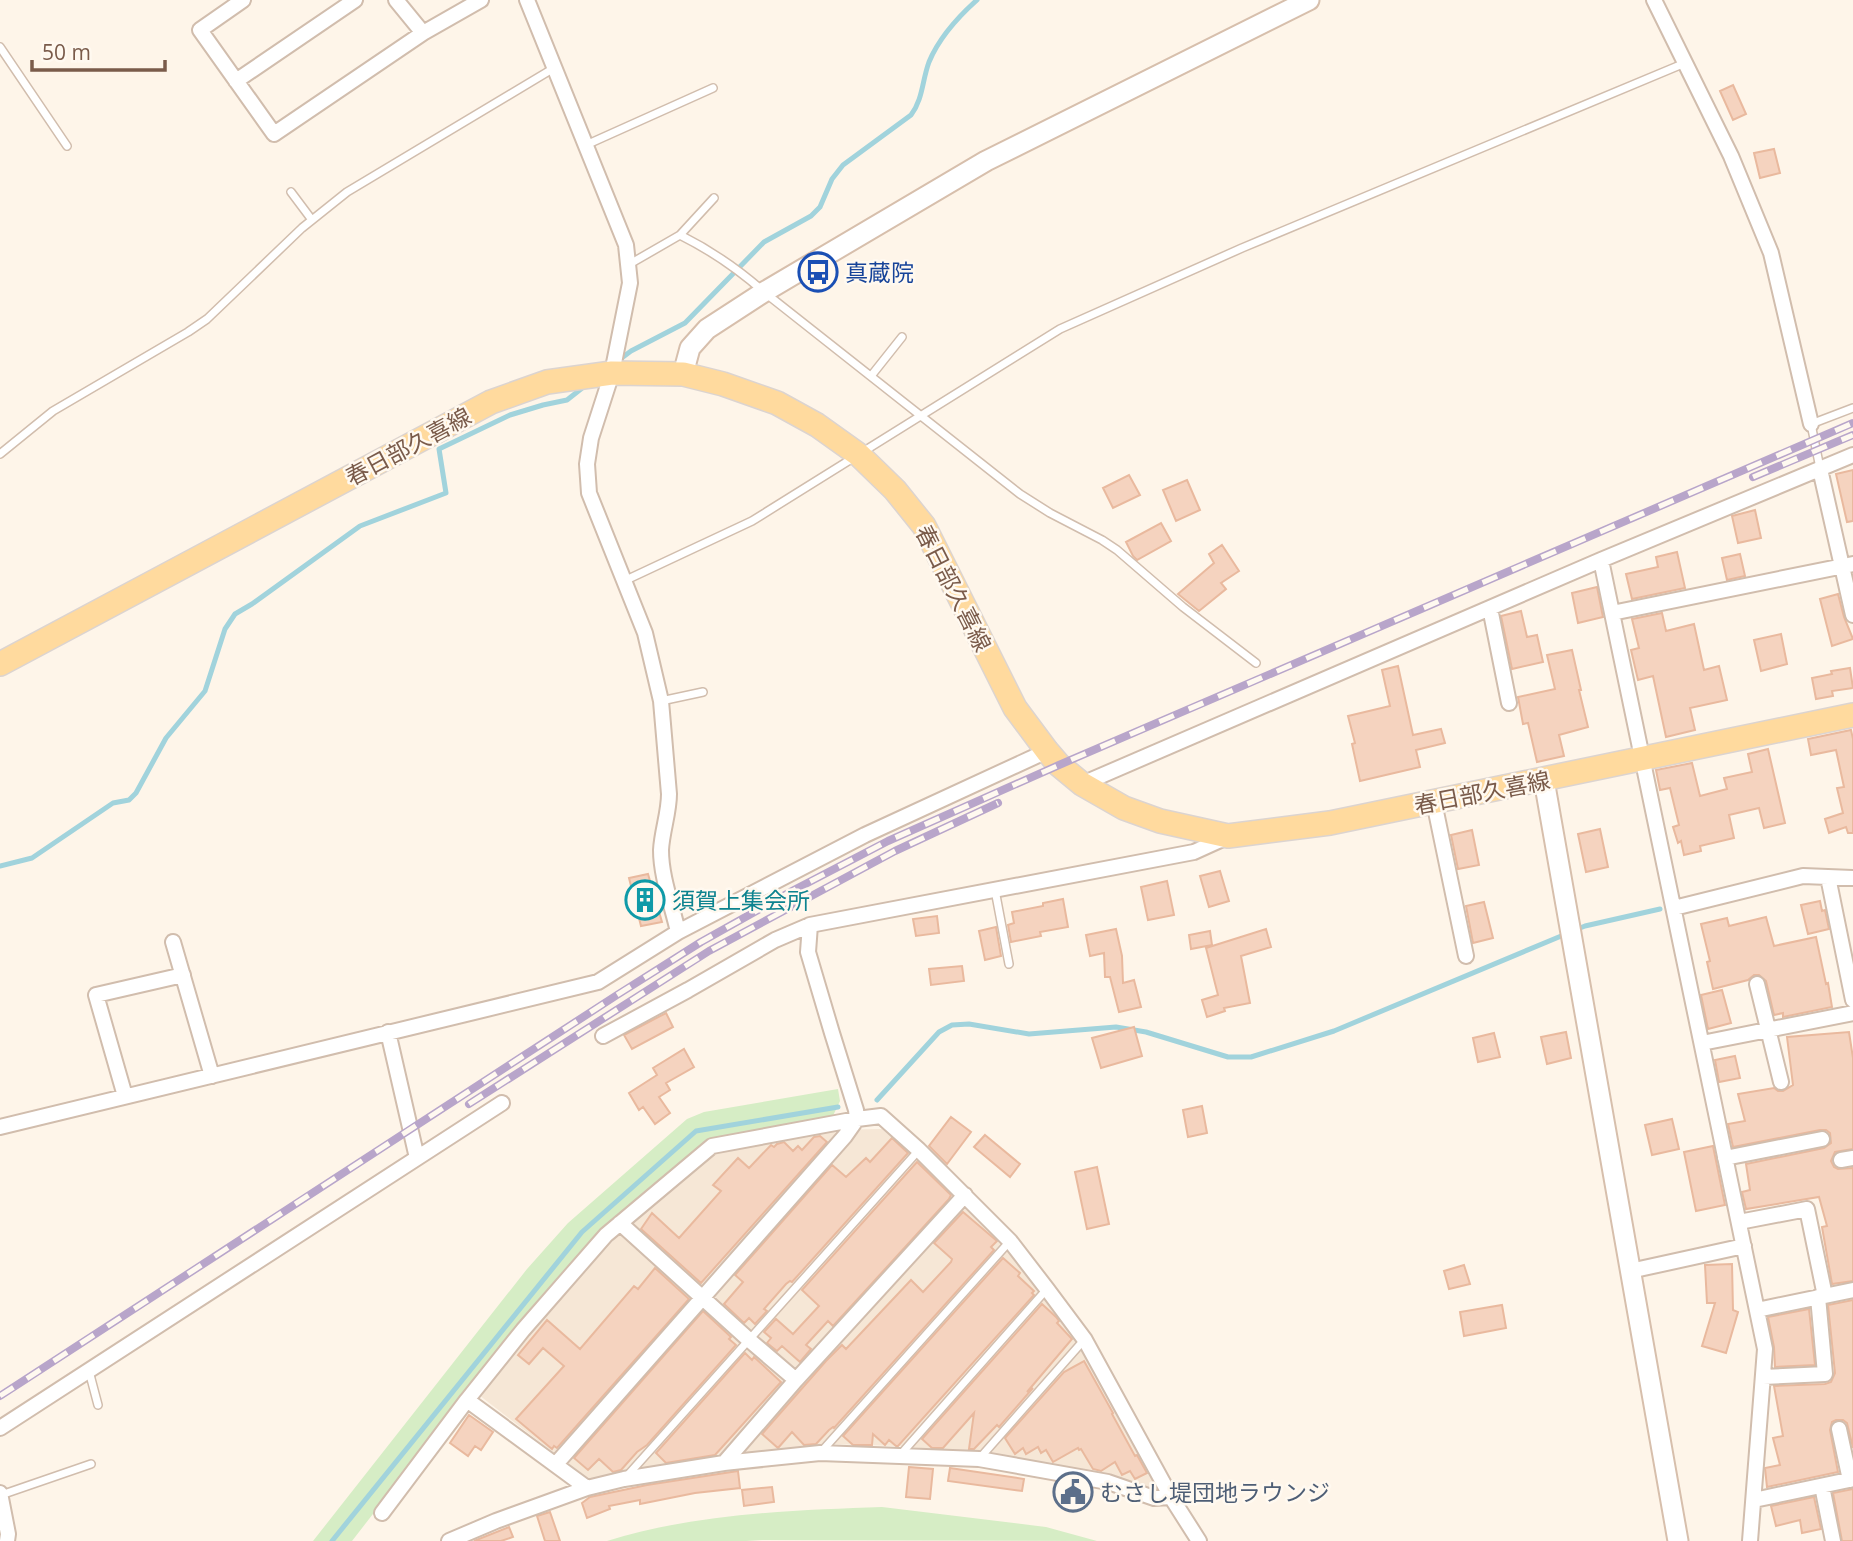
<svg xmlns="http://www.w3.org/2000/svg" width="1853" height="1541" viewBox="0 0 1853 1541" font-family="'Open Sans','Noto Sans JP',sans-serif">
	<style>
		.residential { fill: #f6e7d6 }
		.green { fill: #d6edc5 }
		.lines { fill: none; stroke-linecap: round; stroke-linejoin: round }
		.stream { stroke: #a1d3dc; stroke-width: 5 }
		.building { fill: #f5d3bf; stroke: #e9b99e; stroke-width: 2 }
		.lane-casing { stroke: #d1bdad; stroke-width: 10 }
		.street-casing { stroke: #d1bdad; stroke-width: 18 }
		.secondary-casing { stroke: #d7bfac; stroke-width: 23 }
		.primary-casing { stroke: #dcd4d0; stroke-width: 26 }
		.lane { stroke: #fff; stroke-width: 7 }
		.street { stroke: #fff; stroke-width: 14 }
		.secondary { stroke: #fff; stroke-width: 19 }
		.primary { stroke: #ffda9e; stroke-width: 23 }
		.rail-casing { stroke: #b8a5ca; stroke-width: 8 }
		.rail { stroke: #fff9f0; stroke-width: 5; stroke-dasharray: 16; stroke-linecap: butt }
		.labels { text-anchor: middle; dominant-baseline: central; stroke-width: 5; stroke-linejoin: round; paint-order: stroke }
		.transit-label { font-size: 23px; fill: #164399; stroke: #fff9f0; text-anchor: start }
		.street-label { font-size: 23px; fill: #7a5b4a; stroke: #fff9f0 }
		.culture-label { font-size: 23px; fill: #0d838f; stroke: #fff9f0; text-anchor: start }
		.service-label { font-size: 23px; fill: #4e5e75; stroke: #fff9f0; text-anchor: start }
	</style>
	<rect width="100%" height="100%" fill="#fef5e9"/>
	<path class="residential" d="M882 1129 922 1163 998 1238 1049 1305 1083 1344 1156 1482 1150 1488 1111 1475 993 1454 898 1446 832 1444 719 1457 652 1467 624 1471 589 1480 479 1395 547 1313 616 1238 715 1153 827 1130Z"/>
	<path class="green" d="M838 1089 840 1101 831 1120 709 1140 602 1230 487 1367 352 1541H313L527 1269 568 1223 687 1119 704 1112Z
		M882 1507 1046 1527 1097 1541 762 1540 746 1541H607C691 1514 795 1510 882 1507Z"/>
	<g class="lines">
		<path class="stream" d="M619 360 631 351 685 323 764 242 811 216 820 207 832 179 843 165 911 115C923 99 922 81 929 62 939 38 958 17 977 0
			M0 866 32 858 113 803 129 800 136 793 166 738 205 691 225 629 235 614 252 604 360 526 446 493 439 449 510 415 543 405 567 400 586 385
			M1575 930 1585 926 1660 909
			M877 1100 939 1032 952 1025 969 1024 1029 1034 1116 1027 1146 1032 1228 1057H1251L1334 1031 1566 934
			M332 1541 582 1232 696 1131 838 1107"/>
	</g>
	<path class="building" d="M1733 85 1746 114 1733 120 1720 91Z
		M1774 149 1780 173 1760 178 1754 153Z
		M1853 470V521L1847 522 1836 474Z
		M1129 475 1140 495 1113 508 1103 488Z
		M1187 480 1200 510 1176 521 1163 490Z
		M1755 510 1761 538 1738 543 1732 516Z
		M1161 523 1171 541 1137 560 1133 556 1126 542Z
		M1222 545 1239 571 1221 583 1226 589 1199 611 1178 594 1214 563 1209 554Z
		M1677 552 1685 588 1632 599 1626 574 1658 567 1656 557Z
		M1740 554 1745 576 1727 580 1722 558Z
		M1597 587 1603 617 1578 623 1572 593Z
		M1838 594 1844 617 1853 639 1832 646 1820 599Z
		M1521 611 1527 637 1537 635 1543 662 1512 669 1501 616Z
		M1662 613 1666 631 1694 624 1704 670 1719 666 1727 700 1690 708 1695 730 1666 737 1653 676 1638 680 1631 650 1639 648 1632 619Z
		M1781 634 1787 664 1761 671 1754 640Z
		M1572 650 1581 690H1579L1588 727 1559 735 1564 756 1537 762 1528 723 1523 724 1518 697 1555 689 1547 655Z
		M1398 666 1413 735 1441 729 1445 743 1416 750 1420 767 1360 781 1352 744 1355 743 1348 716 1390 706 1382 670Z
		M1850 668 1853 688 1832 691 1833 696 1816 699 1812 678 1832 674 1831 671Z
		M1851 730 1853 739V833H1848L1846 827 1829 833 1825 819 1843 813 1837 788 1844 787 1836 750 1811 755 1808 739Z
		M1768 749 1785 823 1764 828 1759 808 1729 815 1734 838 1700 846 1701 851 1684 855 1681 841 1678 843 1673 827 1679 825 1670 788 1660 790 1656 770 1692 763 1700 796 1727 789 1724 778 1752 772 1748 754Z
		M1600 829 1608 867 1586 872 1578 834Z
		M1472 830 1479 865 1458 869 1451 835Z
		M1220 871 1229 901 1209 907 1200 876Z
		M648 874 662 922 641 926 629 878Z
		M1167 881 1174 915 1148 920 1141 887Z
		M1063 899 1068 927 1040 932 1041 936 1011 942 1008 925 1014 923 1012 912 1043 906V903Z
		M1820 901 1822 911 1825 910 1829 929 1808 934 1801 905Z
		M1484 902 1493 938 1473 943 1466 906Z
		M937 916 939 933 916 936 913 919Z
		M1766 917 1774 946 1816 937 1826 984 1828 983 1832 1007 1783 1017V1013L1774 1015 1766 981 1759 975H1754L1748 980 1713 989 1707 962 1710 961 1701 924 1727 918 1729 926Z
		M996 927 1001 956 985 960 979 931Z
		M1116 929 1122 956 1123 983 1134 980 1141 1007 1119 1012 1110 977H1105L1104 953 1090 956 1086 935Z
		M1266 929 1271 947 1241 956 1250 1003 1224 1008 1225 1011 1207 1017 1202 1000 1218 995 1206 948Z
		M1210 931 1212 945 1191 949 1189 935Z
		M962 966 964 981 931 985 929 969Z
		M1722 990 1731 1023 1708 1029 1701 995Z
		M666 1013 673 1027 632 1049 624 1035Z
		M1134 1027 1142 1056 1101 1068 1092 1038Z
		M1566 1032 1571 1058 1547 1064 1541 1037Z
		M1849 1032 1853 1058V1149L1835 1152 1831 1161 1834 1167 1838 1169 1853 1168V1281L1832 1284 1822 1227 1827 1226 1819 1197 1746 1209 1742 1192 1750 1190 1746 1164 1824 1148 1831 1143 1830 1133 1826 1130H1820L1733 1147 1728 1124 1745 1121 1738 1094 1774 1088 1778 1091H1783L1793 1085 1787 1037Z
		M1494 1033 1500 1057 1478 1062 1473 1038Z
		M684 1049 694 1067 666 1083 670 1090 659 1097 670 1113 655 1124 643 1107 639 1110 629 1093 657 1075 653 1068Z
		M1735 1056 1740 1078 1719 1082 1715 1060Z
		M1202 1106 1207 1133 1188 1137 1183 1110Z
		M951 1117 971 1132 947 1164 929 1146Z
		M1672 1119 1679 1149 1652 1155 1645 1125Z
		M985 1135 1020 1164 1010 1177 974 1147Z
		M820 1136 827 1142 701 1283 641 1229 652 1213 679 1238 721 1191 713 1185 738 1158 749 1168 771 1145 774 1147 777 1144 784 1142 793 1151 798 1146 802 1150 814 1137Z
		M892 1138 908 1153 792 1282 790 1281 786 1284 764 1309 767 1311 755 1324 749 1318 744 1323 724 1304 743 1282 735 1275 832 1165 846 1177 866 1158 870 1162Z
		M1713 1146 1725 1205 1696 1211 1684 1152Z
		M917 1162 951 1195 949 1199 833 1326 828 1321 806 1345 811 1349 800 1362 782 1346 777 1351 767 1343 771 1338 764 1332 776 1319 793 1334 819 1306 802 1290Z
		M1097 1167 1109 1224 1087 1229 1075 1172Z
		M963 1212 997 1241 991 1247 994 1250 834 1428 833 1427 829 1430 816 1444 804 1445 792 1432 778 1448 762 1434 826 1361 842 1345 846 1349 911 1280 923 1292 951 1262 952 1259 934 1243Z
		M1003 1258 1020 1273 1018 1276 1034 1291 1032 1293 1034 1295 898 1446H896L889 1440 885 1445 873 1434 872 1445H853L843 1436Z
		M1732 1264 1733 1310 1738 1312 1726 1353 1702 1346 1715 1303H1707L1705 1265Z
		M1464 1265 1470 1284 1449 1289 1444 1271Z
		M655 1268 689 1299 557 1448 554 1446 552 1449 516 1419 564 1366 543 1348 529 1364 518 1355 547 1320 580 1349 634 1286 638 1289Z
		M1853 1300V1448L1847 1423 1843 1420H1836L1832 1422 1830 1430 1838 1472 1767 1487 1765 1468 1780 1465 1773 1438 1783 1436 1774 1386 1825 1384 1831 1382 1835 1373 1828 1305Z
		M1042 1304 1056 1317 1059 1321 1057 1323 1072 1339 1027 1392 1033 1388 999 1427 997 1425 974 1449H969L974 1413 943 1448H932L922 1439Z
		M1502 1305 1506 1328 1464 1336 1460 1312Z
		M1809 1309 1815 1365 1775 1367 1774 1347 1768 1317Z
		M703 1311 731 1337 729 1339 736 1345 647 1445 637 1452 621 1470 613 1472 599 1459 588 1470 574 1458Z
		M745 1353 752 1360 754 1357 781 1382 715 1455 666 1463 656 1453Z
		M1084 1361 1113 1413 1112 1414 1135 1456 1137 1455 1147 1473 1135 1479 1130 1471 1122 1475 1115 1462 1101 1471 1093 1469 1081 1449 1079 1450 1078 1448 1053 1462 1046 1450 1041 1453 1038 1447 1026 1454 1023 1448 1015 1454 1005 1438 1064 1372Z
		M469 1415 493 1432 481 1450 475 1446 468 1456 450 1443Z
		M909 1467 933 1469 930 1499 906 1497Z
		M950 1468 1024 1479 1022 1491 948 1481Z
		M738 1471 740 1488 695 1493 640 1504V1500L609 1506 610 1509 587 1518 582 1503 590 1497 647 1485Z
		M772 1487 774 1502 744 1506 742 1490Z
		M1853 1489V1541H1842L1833 1493Z
		M1814 1497 1821 1529 1802 1533 1800 1520 1776 1526 1771 1506Z
		M550 1512 560 1541H545L537 1516Z
		M509 1527 513 1537 501 1541H474Z"/>
	<g class="lines">
		<g class="lane-casing">
			<path id="lane" d="M0 47 67 146
				M586 145 713 88
				M291 192 312 220
				M680 235 714 198
				M628 265 680 235C712 251 737 268 764 292L1020 494 1050 513 1102 540 1117 550 1183 607 1256 663
				M871 376 902 337
				M0 454 53 411 188 332 207 319 302 228 347 192 554 68
				M1820 468 1811 424 1853 408
				M624 581 752 521 1060 329 1242 248 1685 63
				M661 701 703 692
				M995 890 1009 964
				M89 1371 98 1405
				M821 1452 1010 1241
				M901 1454 1047 1289
				M979 1459 1084 1340
				M627 1476 919 1150
				M1 1495 91 1464"/>
		</g>
		<g class="street-casing">
			<path id="street" d="M243 0 200 30 274 134 423 33
				M396 0 423 33 481 0
				M527 0 626 245 630 283 612 373 591 438 587 464 589 493 645 633 661 701 669 794C669 813 662 831 661 850 661 877 672 905 678 932
				M1654 0 1731 156 1771 253 1811 424
				M236 81 355 0
				M1820 469 1853 615
				M1601 560 1765 1349 1750 1541
				M1490 608 1509 703
				M1612 613 1853 564
				M1082 784 1601 560 1853 455
				M1434 802 1466 956
				M1828 877 1853 1000
				M1674 908 1803 876 1853 878
				M173 942 212 1076
				M1757 984 1781 1082
				M388 1032 417 1158
				M603 1036 688 990 775 940 810 925
				M1702 1043 1853 1013
				M125 1096 96 995 183 975
				M0 1127 598 982 678 932 865 835 1047 751
				M1725 1158 1822 1139
				M1841 1160 1853 1158
				M1739 1222 1807 1209 1825 1296
				M620 1223 748 1339 796 1380
				M1630 1271 1744 1246
				M1757 1310 1853 1290
				M1763 1377 1825 1374 1818 1297
				M0 1428 502 1103
				M1839 1429 1850 1480
				M724 1463 796 1380 965 1195
				M556 1464 845 1136 857 1119 856 1110 832 1033 808 952 810 925 1194 852 1227 837
				M1822 1486 1833 1541
				M587 1488 467 1400 523 1330 606 1235 712 1146 857 1119 881 1116 919 1150 1010 1241 1047 1289 1085 1340 1171 1497 1199 1541
				M0 1493 8 1534 7 1541
				M1754 1500 1853 1479
				M382 1513 467 1400
				M449 1541 496 1521 587 1488 624 1479 724 1463 820 1453 979 1459 1108 1482 1154 1498 1171 1497"/>
		</g>
		<g class="secondary-casing">
			<path id="secondary" d="M683 374 690 348 707 329 764 292 986 161 1309 0
				M1544 780 1678 1541"/>
		</g>
		<g class="primary-casing">
			<path id="primary" d="M0 664 491 402 547 382 612 373 683 374 723 384 777 403 817 425 859 455 895 490 924 526 1015 708 1047 751 1059 765 1082 784 1124 808 1160 821 1228 836 1330 823 1853 715"/>
		</g>
		<use href="#lane" class="lane"/>
		<use href="#street" class="street"/>
		<use href="#secondary" class="secondary"/>
		<use href="#primary" class="primary"/>
		<g class="rail-casing">
			<path id="rail" d="M1753 477 1853 435
				M469 1104 709 951 895 851 998 803
				M0 1396 617 995 701 942 792 891 888 841 1059 765 1853 423"/>
		</g>
		<use href="#rail" class="rail"/>
	</g>
	<defs>
		<g id="bus-ring" transform="scale(2.0125)"><circle r="9.5" fill="#fff9f0" stroke="#1a4fb4" stroke-width="1.5"/><path d="M-5-6H5V4H4V6H2V4H-2V6H-4V4H-5ZM-3.5-4V0h7V-4ZM-3.5 1.2v1.5H-2V1.2ZM2 1.2v1.5H3.5V1.2Z" fill="#1a4fb4"/></g>
		<g id="building-ring" transform="scale(2.0125)"><circle r="9.5" fill="#fff9f0" stroke="#0f9aa8" stroke-width="1.5"/><path d="M-4-6H4V6H1V3H-1V6H-4ZM-2.5-4.3h1.7v1.8h-1.7ZM.8-4.3h1.7v1.8H.8ZM-2.5-1h1.7V.8h-1.7ZM.8-1h1.7V.8H.8Z" fill="#0f9aa8"/></g>
		<g id="civic-ring" transform="scale(2.0125)"><circle r="9.5" fill="#fff9f0" stroke="#5c6f8a" stroke-width="1.5"/><path d="M-.6-6.5H3V-4.5H.6V-3L4-1V1h2V6H-6V1h2V-1L-.6-3ZM-1.2 2.5V6h2.4V2.5Z" fill="#5c6f8a"/></g>
	</defs>
	<g fill-rule="evenodd">
		<use href="#bus-ring" x="818" y="272"/>
		<use href="#building-ring" x="645" y="900"/>
		<use href="#civic-ring" x="1073" y="1492"/>
	</g>
	<g class="labels">
		<g class="transit-label">
			<text x="845" y="272">真蔵院</text>
		</g>
		<g class="street-label">
			<text transform="translate(408 446) rotate(-28)">春日部久喜線</text>
			<text transform="translate(954 588) rotate(63)">春日部久喜線</text>
			<text transform="translate(1482 792) rotate(-11)">春日部久喜線</text>
		</g>
		<g class="culture-label">
			<text x="672" y="900">須賀上集会所</text>
		</g>
		<g class="service-label">
			<text x="1100" y="1492">むさし堤団地ラウンジ</text>
		</g>
	</g>
	<path d="M32 60v10h133v-10" fill="none" stroke="#7a5b4a" stroke-width="3.5"/>
	<text x="42" y="60" font-size="21" fill="#7a5b4a" stroke="#fff9f0" stroke-width="5" paint-order="stroke">50 m</text>
</svg>
